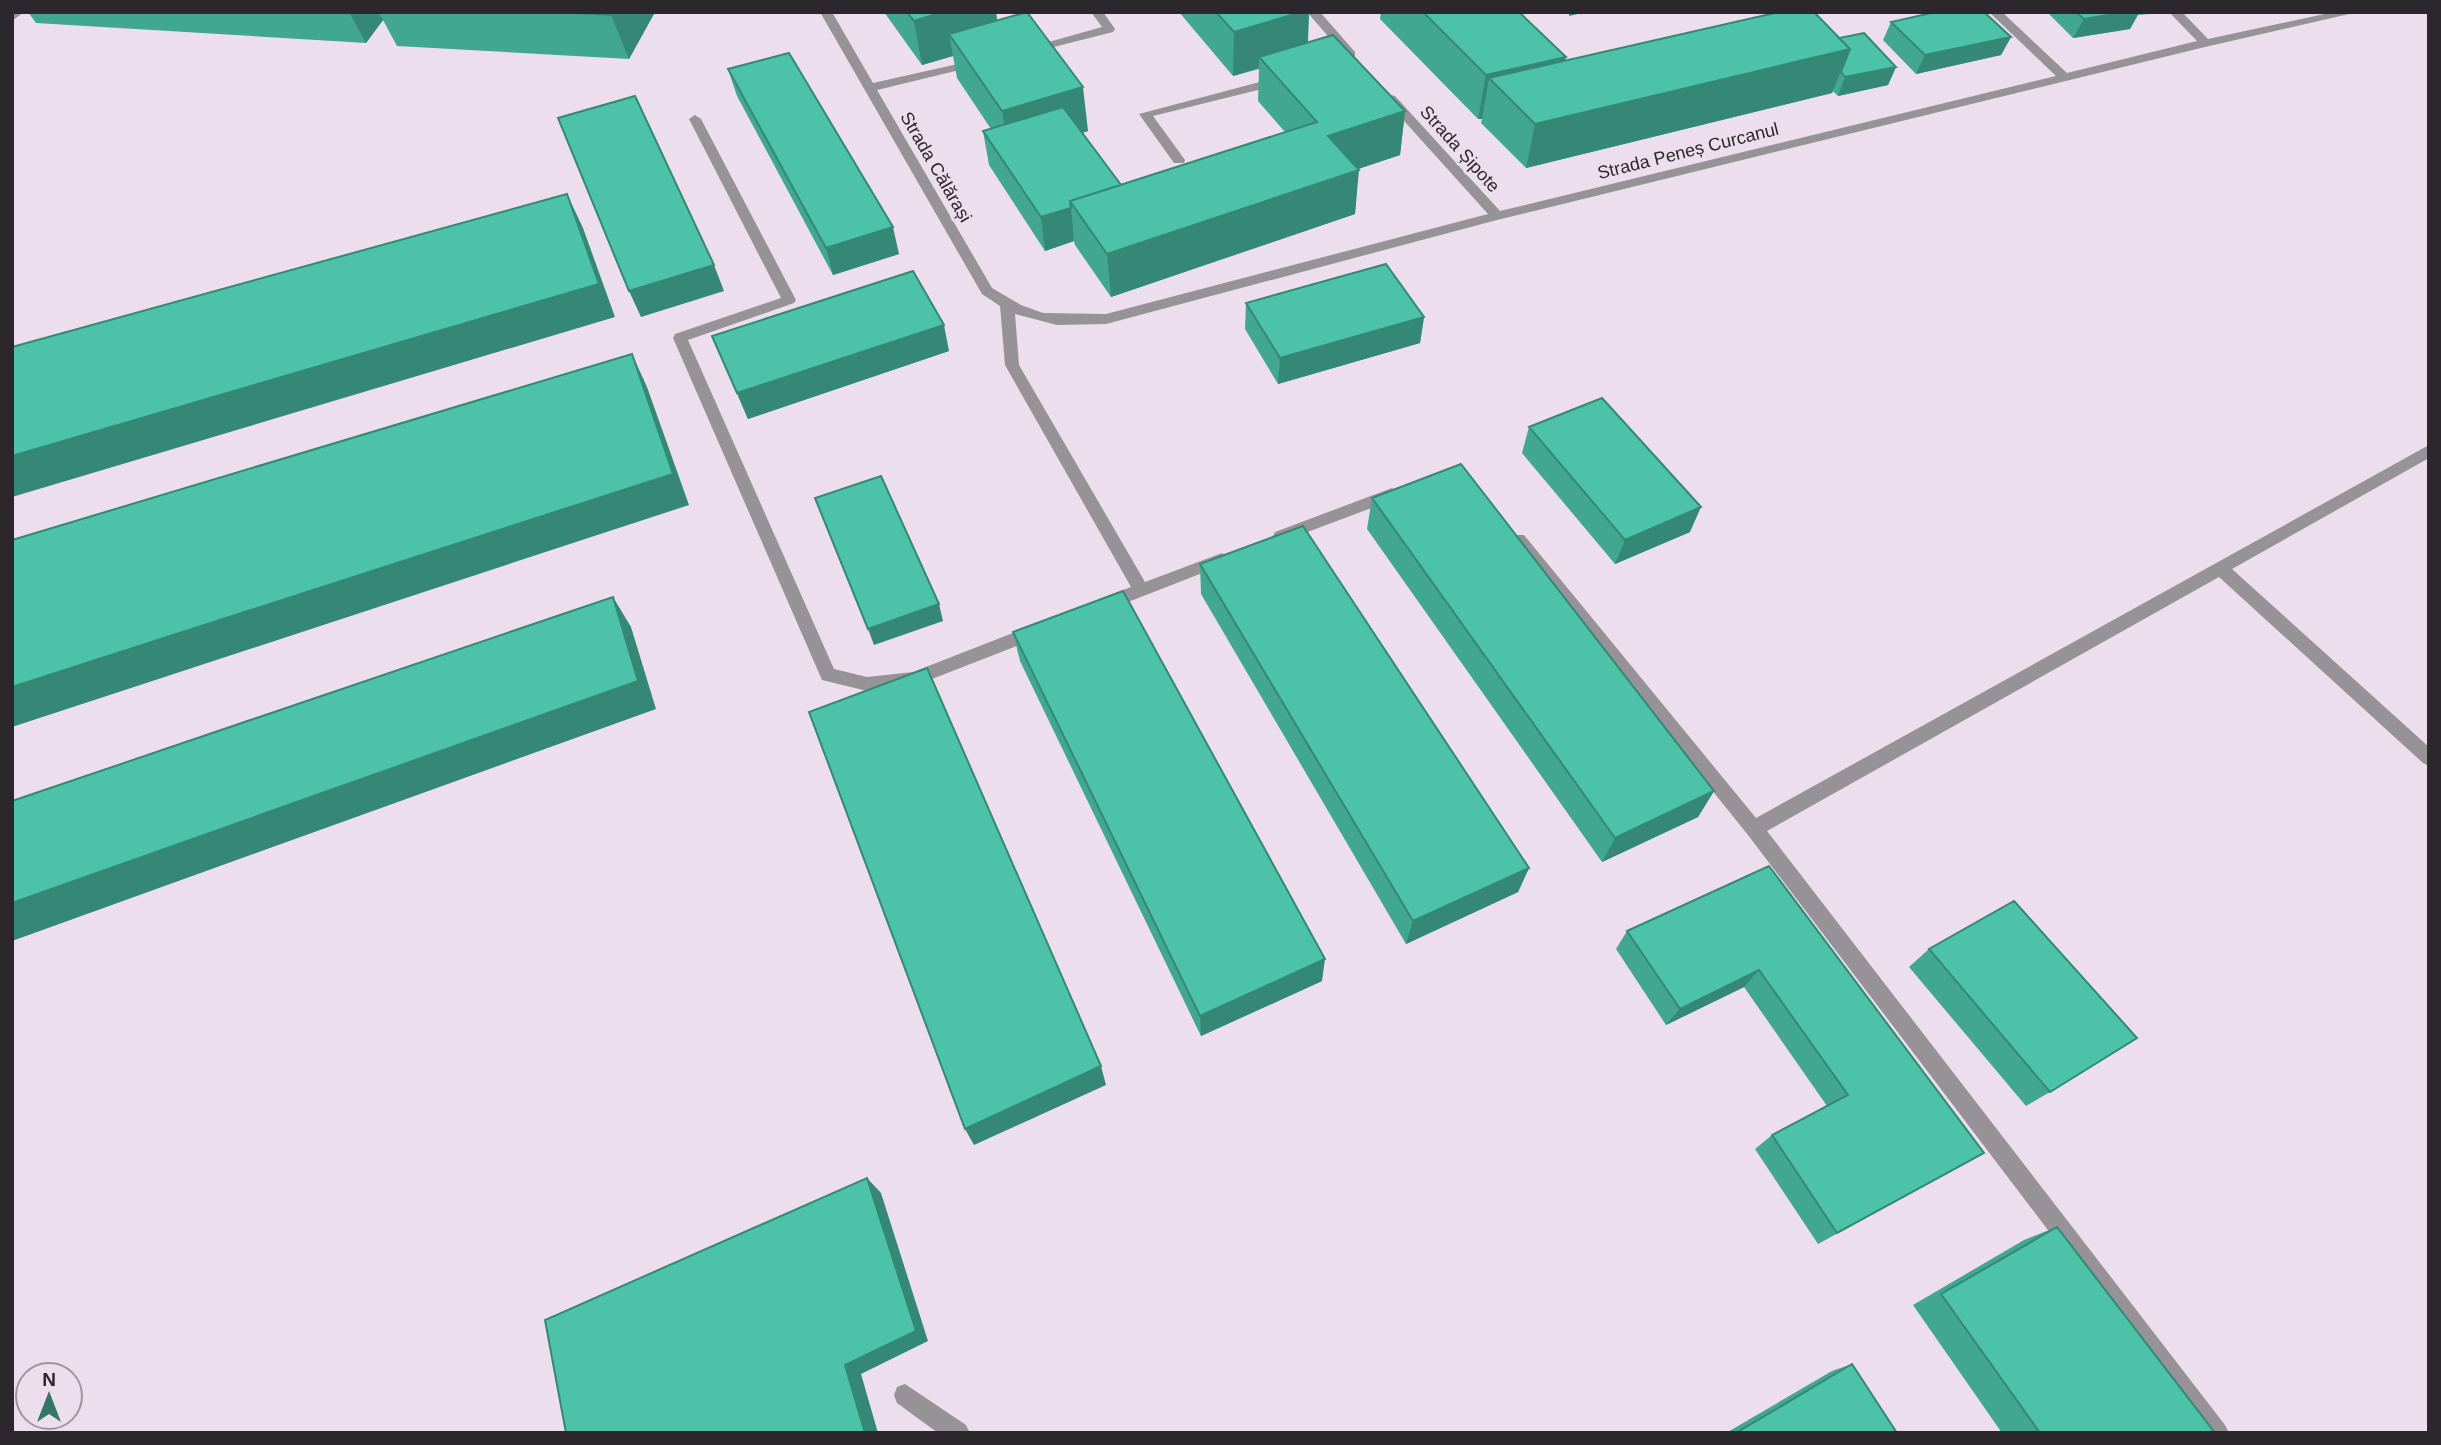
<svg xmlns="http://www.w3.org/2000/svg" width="2441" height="1445" viewBox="0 0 2441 1445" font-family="Arial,sans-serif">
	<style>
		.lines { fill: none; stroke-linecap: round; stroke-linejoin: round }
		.minor { fill: #979298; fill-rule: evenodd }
		.wall { fill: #41a791 }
		.shaded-wall { fill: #358876 }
		.building { fill: #4cc2a9; stroke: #358876; stroke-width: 2 }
		.labels { text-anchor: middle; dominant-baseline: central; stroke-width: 6; stroke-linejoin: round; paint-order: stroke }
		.far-street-label { font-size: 18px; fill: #2c272c; stroke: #ecdeec }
	</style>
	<rect width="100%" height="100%" fill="#ecdeec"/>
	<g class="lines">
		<path class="minor" d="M12 12H24L12 21Z
			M820 12H832L873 83 980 59V65L877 90 992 288 1021 305 1043 313 1106 314 1488 214 1387 102 1385 99 1391 95 1395 96 1500 211 2056 76 1989 12H2002L2067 73 2197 41 2169 12H2182L2208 39 2334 12H2358L2205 47 1497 220 1106 324 1057 325 1015 314 1019 365 1145 582 1222 553 1230 559 1228 563 1105 611 1097 604 1099 599 1131 587 1005 365 1000 306 982 294Z
			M1091 12H1103L1115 29 1113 32 1030 53 1024 49 1102 27Z
			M1307 12H1320L1355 52V58H1347Z
			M1282 76 1286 77V83L1153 116 1185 160 1184 163H1174L1139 114Z
			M695 115 701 119 796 300 794 303 688 340 834 669 867 677 913 672 1036 624 1042 626 1044 631 1042 636 914 686 867 691 822 680 673 338 675 334 781 298 689 119Z
			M2429 445V458L2232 569 2429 747V766L2423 763 2219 577 1767 831 2225 1425 2229 1433H2202L1748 835 1510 539 1512 535H1524L1756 818Z
			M1392 488 1400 494 1398 498 1281 542 1273 536 1275 532Z
			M905 1384 966 1425 970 1433H938L897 1403 894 1395 897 1387Z"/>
	</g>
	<path class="wall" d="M28 12H655L629 59 397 46 383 20 366 43 36 23Z
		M884 12H996L997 21 1088 131 1082 133 1121 185 1285 132 1258 101 1259 69 1233 76 1179 12H1309L1308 43 1405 111 1400 155 1358 169 1355 214 1111 297 1075 245 1074 241 1045 251 989 165 983 131 991 129 957 78 953 56 922 65Z
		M1381 12H1519L1566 57 1565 61 1839 38 1896 67 1888 85 1838 96 1833 91 1832 93 1526 168 1481 123 1482 119H1478L1380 19Z
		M2047 12H2161V13L2138 15 2130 29 2073 38Z
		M1891 22 2011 37 2001 55 1916 74 1883 40Z
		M728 69 899 254 833 275 737 96Z
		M1246 303 1424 317 1420 343 1278 384 1245 329Z
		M712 336 949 351 748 419Z
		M1529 427 1690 532 1615 564 1522 453Z
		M1372 498 1714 791 1698 817 1602 862 1367 529Z
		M1200 564 1529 868 1518 892 1406 944 1201 594Z
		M1013 632 1322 981 1201 1036 1020 661Z
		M1769 866 1984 1153 1818 1244 1755 1149 1772 1135 1827 1106 1744 987 1666 1025 1616 949 1627 931Z
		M1929 949 2050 1092 2026 1106 1909 967Z
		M2057 1227 2215 1433H2002L1913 1305 2024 1240Z
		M1852 1364 1897 1433H1726L1832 1371Z"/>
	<path class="shaded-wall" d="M349 12H378L383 20 366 43Z
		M613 12H655L629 59 611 15Z
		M943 12H996L1000 41 949 34 953 56 922 65 914 21Z
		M1302 12H1309L1307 54 1259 57V68L1233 76 1234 32Z
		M1570 12H1586L1569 16Z
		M2127 12H2139L2130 29 2073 38 2084 19Z
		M2011 37 2001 55 1916 74 1925 55Z
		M1850 49 1832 93 1526 168 1535 124Z
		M1566 57 1556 101 1489 78 1482 119H1478L1486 75Z
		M1896 67 1888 85 1838 96 1845 77Z
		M1083 87 1088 131 1009 155 1002 111Z
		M1405 111 1400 155 1325 180 1328 136Z
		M1359 170 1355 214 1111 297 1107 254Z
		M567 194 583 228 615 317 12 497V456Z
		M1071 208 1074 241 1045 251 1041 217Z
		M893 227 899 254 833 275 826 248Z
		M714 265 724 291 641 317 629 291Z
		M1424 317 1420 343 1278 384 1280 358Z
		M944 325 949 351 748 419 737 393Z
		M632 354 647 387 689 505 12 727V687Z
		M1701 507 1690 532 1615 564 1625 540Z
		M613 597 631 627 656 709 12 941V903Z
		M939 604 943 621 874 645 868 629Z
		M1714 791 1698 817 1602 862 1615 838Z
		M1529 868 1518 892 1406 944 1413 921Z
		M1325 959 1322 981 1201 1036 1200 1016Z
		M1759 970 1744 987 1666 1025 1680 1009Z
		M1101 1066 1106 1085 974 1145 965 1129Z
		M867 1178 881 1193 928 1341 861 1374 878 1433H865L845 1365Z"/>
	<path class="building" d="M559 12H613L611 15Z
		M907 12H943L914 21Z
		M1027 12 1083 87 1002 111 949 34Z
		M1216 12H1302L1234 32Z
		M1423 12H1519L1566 57 1486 75Z
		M1779 12H1814L1850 49 1535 124 1489 78Z
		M1936 12H1984L2011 37 1925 55 1891 22Z
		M2076 12H2127L2084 19Z
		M1864 33 1896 67 1845 77 1841 72 1850 49 1839 38Z
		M1333 35 1405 111 1328 136 1359 170 1107 254 1070 201 1317 122 1259 57Z
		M789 53 893 227 826 248 728 69Z
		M635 96 714 265 629 291 558 118Z
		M1063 107 1121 185 1070 201 1071 208 1041 217 983 131Z
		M567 194 599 284 12 456V347Z
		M1386 264 1424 317 1280 358 1246 303Z
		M913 271 944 325 737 393 712 336Z
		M632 354 673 474 12 687V540Z
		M1602 398 1701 507 1625 540 1529 427Z
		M1461 464 1714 791 1615 838 1372 498Z
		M881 476 939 604 868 629 815 498Z
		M1303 526 1529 868 1413 921 1200 564Z
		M1123 591 1325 959 1200 1016 1013 632Z
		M613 597 638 681 12 903V801Z
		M927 668 1101 1066 965 1129 809 712Z
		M1769 866 1984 1153 1837 1233 1772 1135 1848 1095 1759 970 1680 1009 1627 931Z
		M2014 901 2137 1038 2050 1092 1929 949Z
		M867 1178 916 1331 845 1365 865 1433H566L545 1320Z
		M2057 1227 2215 1433H2040L1941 1294Z
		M1852 1364 1897 1433H1736Z"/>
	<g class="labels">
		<g class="far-street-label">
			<text transform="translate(1460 149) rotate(48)">Strada Șipote</text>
			<text transform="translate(1688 151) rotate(-14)">Strada Peneș Curcanul</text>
			<text transform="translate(936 167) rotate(60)">Strada Călărași</text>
		</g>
	</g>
	<rect width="2441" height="1445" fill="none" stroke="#2c272c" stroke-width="28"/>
	<g transform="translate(49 1396)"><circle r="33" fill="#ecdeec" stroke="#9f959f" stroke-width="2"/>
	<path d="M0-5L12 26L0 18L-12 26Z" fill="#347667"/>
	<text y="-10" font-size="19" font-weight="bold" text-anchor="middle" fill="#2c272c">N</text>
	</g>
</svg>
